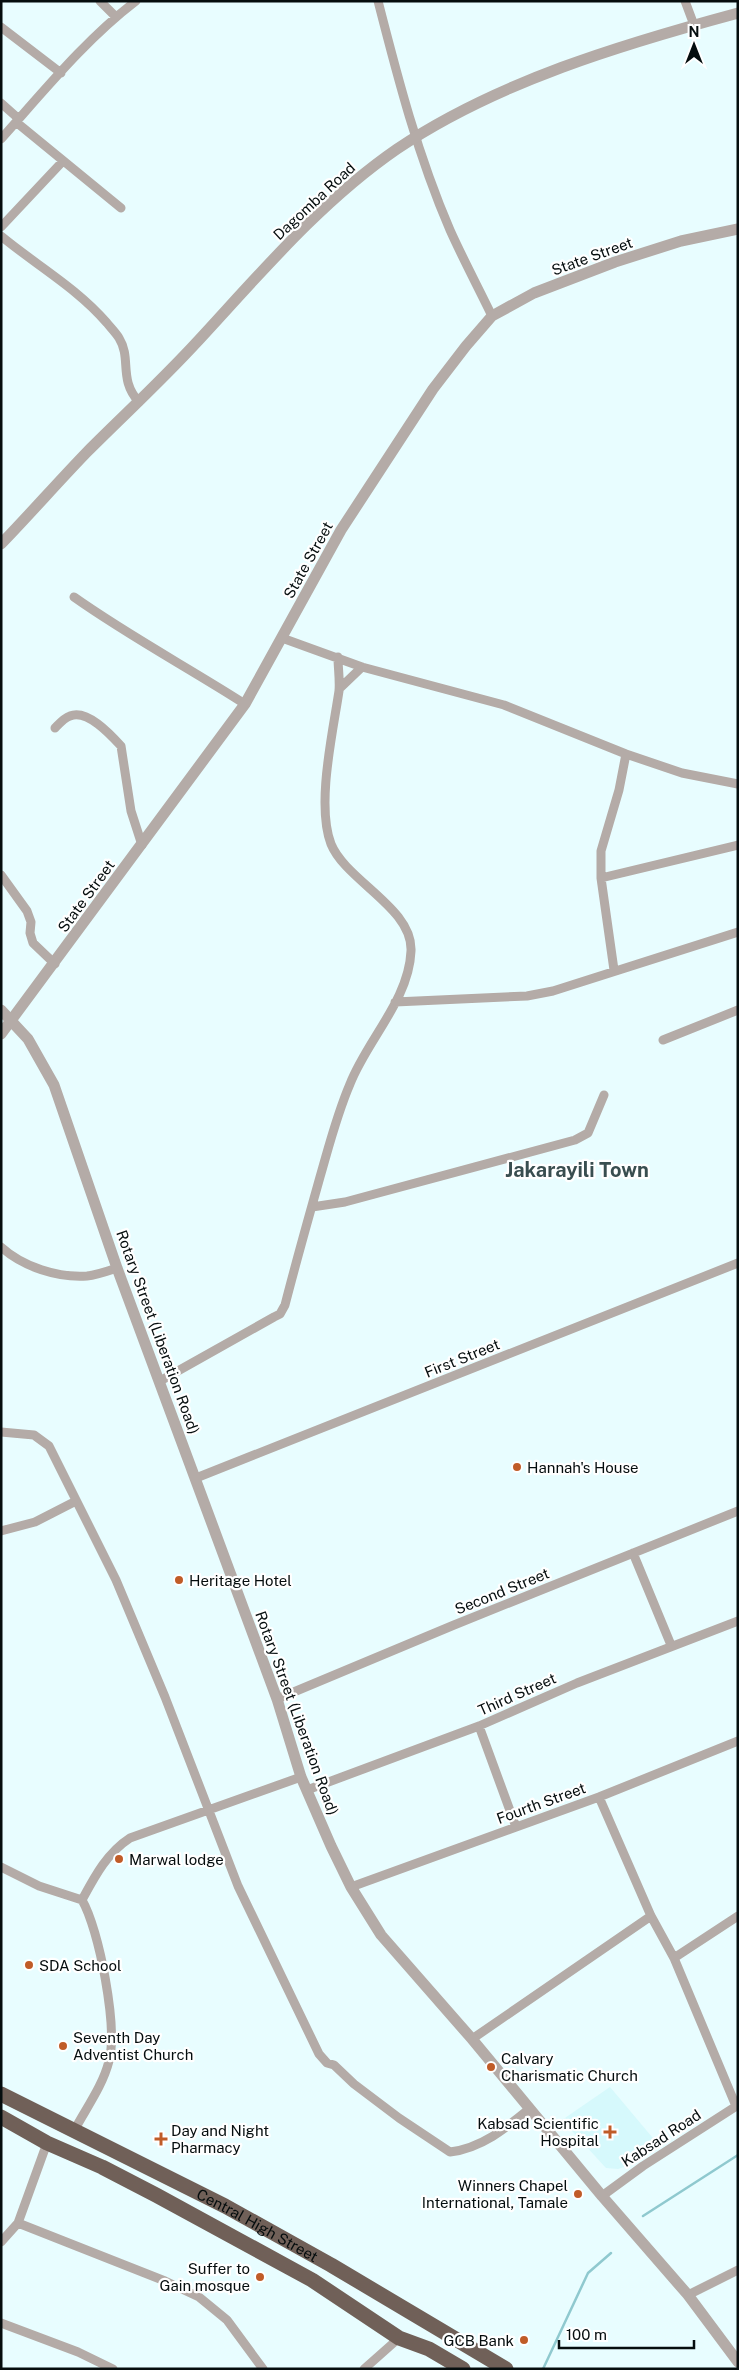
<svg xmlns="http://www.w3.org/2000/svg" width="739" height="2370" viewBox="0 0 739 2370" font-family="'Public Sans',sans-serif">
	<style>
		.built { fill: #d6f9fc }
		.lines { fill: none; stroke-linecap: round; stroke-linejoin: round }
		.stream { stroke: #8fc9cf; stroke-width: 2.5 }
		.minor { stroke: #b4aba7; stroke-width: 9 }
		.tertiary { stroke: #b4aba7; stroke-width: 11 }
		.trunk { stroke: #706058; stroke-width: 15 }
		.poi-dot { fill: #c05c28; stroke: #fff; stroke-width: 2 }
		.labels { text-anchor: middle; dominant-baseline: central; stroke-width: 4.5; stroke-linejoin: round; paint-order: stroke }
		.street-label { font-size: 15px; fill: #050d0e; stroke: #fff }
		.poi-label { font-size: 15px; fill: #050d0e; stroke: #fff; text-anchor: start }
		.district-label { font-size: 20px; font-weight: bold; fill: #394e50; stroke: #fff }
	</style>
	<rect width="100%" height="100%" fill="#e8fdff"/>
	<path class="built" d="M610 2087 657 2143 627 2166 618 2169 606 2168 562 2120Z"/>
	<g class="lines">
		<path class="stream" d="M643 2216 738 2155
			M543 2369 588 2273 611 2253"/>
		<path class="minor" d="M100 1 116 17
			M378 1C398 79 418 156 450 230 463 259 478 287 492 316
			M685 1 694 25
			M1 27 61 73
			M1 103 19 119
			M16 122 121 208
			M1 139C44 91 85 40 136 1
			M1 227 63 161
			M1 236C36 265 77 288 107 323 111 328 116 333 119 338 132 359 118 379 139 402
			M74 597C129 636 189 668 245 704
			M282 638 362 667 504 705 626 754 682 773 738 784
			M339 689 362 667
			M55 728C59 724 64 718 70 716 87 709 110 734 121 746L131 811 142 845
			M1 875 27 911 31 922 30 933 33 943 55 964
			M601 878 738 845
			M614 970 601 878V851L619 790 626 754
			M395 1002 527 996 553 991 738 932
			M663 1040 738 1010
			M312 1207 345 1202 575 1140 588 1133 604 1095
			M1 1247C23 1267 58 1278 87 1276 97 1275 108 1271 117 1268
			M160 1381 274 1317 280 1314 285 1305C296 1262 308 1220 320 1177 329 1146 337 1114 350 1084 367 1040 409 1000 411 951 413 908 346 881 331 844 316 805 333 732 339 691 340 680 338 668 338 657
			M1 1432 34 1435 49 1446 116 1580 165 1697 238 1886 319 2054 327 2063 334 2065 354 2084 399 2118 450 2152C482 2148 506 2128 529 2109
			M196 1478 738 1263
			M1 1531 35 1522 76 1501
			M633 1553 671 1645
			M277 1699 454 1625 738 1511
			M479 1726 516 1827
			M307 1790 479 1726 577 1683 738 1621
			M599 1797 651 1916 674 1958 736 2106
			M1 1867 39 1886 82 1900C95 1876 107 1853 130 1838L301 1777
			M351 1887 599 1797 738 1741
			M674 1958 738 1916
			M472 2039 651 1916
			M75 2129C87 2107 103 2085 109 2061 118 2027 99 1929 82 1900
			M602 2196 643 2166 738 2105
			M18 2223 165 2281 199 2297 227 2320 263 2369
			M1 2242 18 2223 47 2143
			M688 2295 738 2270
			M1 2323 78 2352 113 2369
			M364 2369 399 2338"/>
		<path class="tertiary" d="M1 544C30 514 58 482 87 452 123 416 161 381 196 343 259 275 320 202 397 149 496 82 623 44 738 13
			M1 1010 28 1039 54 1085 117 1268 277 1699 301 1777 331 1846 351 1887 381 1935 472 2039 602 2196 688 2295 738 2362
			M1 1034 245 704 341 530 433 389 466 346 492 316 534 293 615 262 681 241 738 229"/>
		<g class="trunk">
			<path id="s1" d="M1 2094 225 2206 331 2265 506 2369"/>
			<path d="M1 2117 47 2143 102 2167 156 2195 312 2280 399 2338 429 2349 463 2369"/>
		</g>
	</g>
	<g class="poi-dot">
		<circle cx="517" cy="1467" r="5"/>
		<circle cx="179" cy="1580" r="5"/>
		<circle cx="119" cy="1859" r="5"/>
		<circle cx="29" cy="1965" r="5"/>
		<circle cx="63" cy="2046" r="5"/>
		<circle cx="491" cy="2067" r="5"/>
		<path d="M607.5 2124.5h5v5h5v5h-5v5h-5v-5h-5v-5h5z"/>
		<path d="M158.5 2131.5h5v5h5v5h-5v5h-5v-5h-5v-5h5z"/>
		<circle cx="578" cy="2194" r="5"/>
		<circle cx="260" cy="2277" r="5"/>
		<circle cx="524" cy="2340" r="5"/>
	</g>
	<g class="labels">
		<g class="street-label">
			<text transform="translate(314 201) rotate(-43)">Dagomba Road</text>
			<text transform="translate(592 256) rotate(-20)">State Street</text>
			<text transform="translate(308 560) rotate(-61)">State Street</text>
			<text transform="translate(86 896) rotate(-54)">State Street</text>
			<text transform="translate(158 1332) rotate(70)">Rotary Street (Liberation Road)</text>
			<text transform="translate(462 1358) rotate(-22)">First Street</text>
			<text transform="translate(502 1591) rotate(-22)">Second Street</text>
			<text transform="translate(517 1694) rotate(-24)">Third Street</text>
			<text transform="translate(297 1713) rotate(70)">Rotary Street (Liberation Road)</text>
			<text transform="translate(541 1803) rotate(-20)">Fourth Street</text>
			<text transform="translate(661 2138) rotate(-33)">Kabsad Road</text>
			<text stroke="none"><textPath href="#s1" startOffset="288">Central High Street</textPath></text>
		</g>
		<g class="poi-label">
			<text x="527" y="1467">Hannah's House</text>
			<text x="189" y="1580">Heritage Hotel</text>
			<text x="129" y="1859">Marwal lodge</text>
			<text x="39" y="1965">SDA School</text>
			<text x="73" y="2037">Seventh Day<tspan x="73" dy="17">Adventist Church</tspan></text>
			<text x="501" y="2058">Calvary<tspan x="501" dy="17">Charismatic Church</tspan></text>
			<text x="599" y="2123" text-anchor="end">Kabsad Scientific<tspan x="599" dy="17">Hospital</tspan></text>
			<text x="171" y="2130">Day and Night<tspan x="171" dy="17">Pharmacy</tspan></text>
			<text x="568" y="2185" text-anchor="end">Winners Chapel<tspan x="568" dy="17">International, Tamale</tspan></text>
			<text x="250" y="2268" text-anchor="end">Suffer to<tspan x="250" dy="17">Gain mosque</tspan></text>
			<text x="514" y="2340" text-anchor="end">GCB Bank</text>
		</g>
		<g class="district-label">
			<text x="577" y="1170">Jakarayili Town</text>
		</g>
	</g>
	<rect width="739" height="2370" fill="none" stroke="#050d0e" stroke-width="5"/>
	<g transform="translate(694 45)" stroke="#ffffff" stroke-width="4" paint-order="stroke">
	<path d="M0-4L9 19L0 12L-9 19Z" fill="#050d0e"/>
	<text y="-8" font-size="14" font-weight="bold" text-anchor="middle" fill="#050d0e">N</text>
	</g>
	<path d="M559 2340v8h135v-8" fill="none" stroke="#050d0e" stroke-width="2.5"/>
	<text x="566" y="2340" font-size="15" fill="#050d0e" stroke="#ffffff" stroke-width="4" paint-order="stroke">100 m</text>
</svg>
